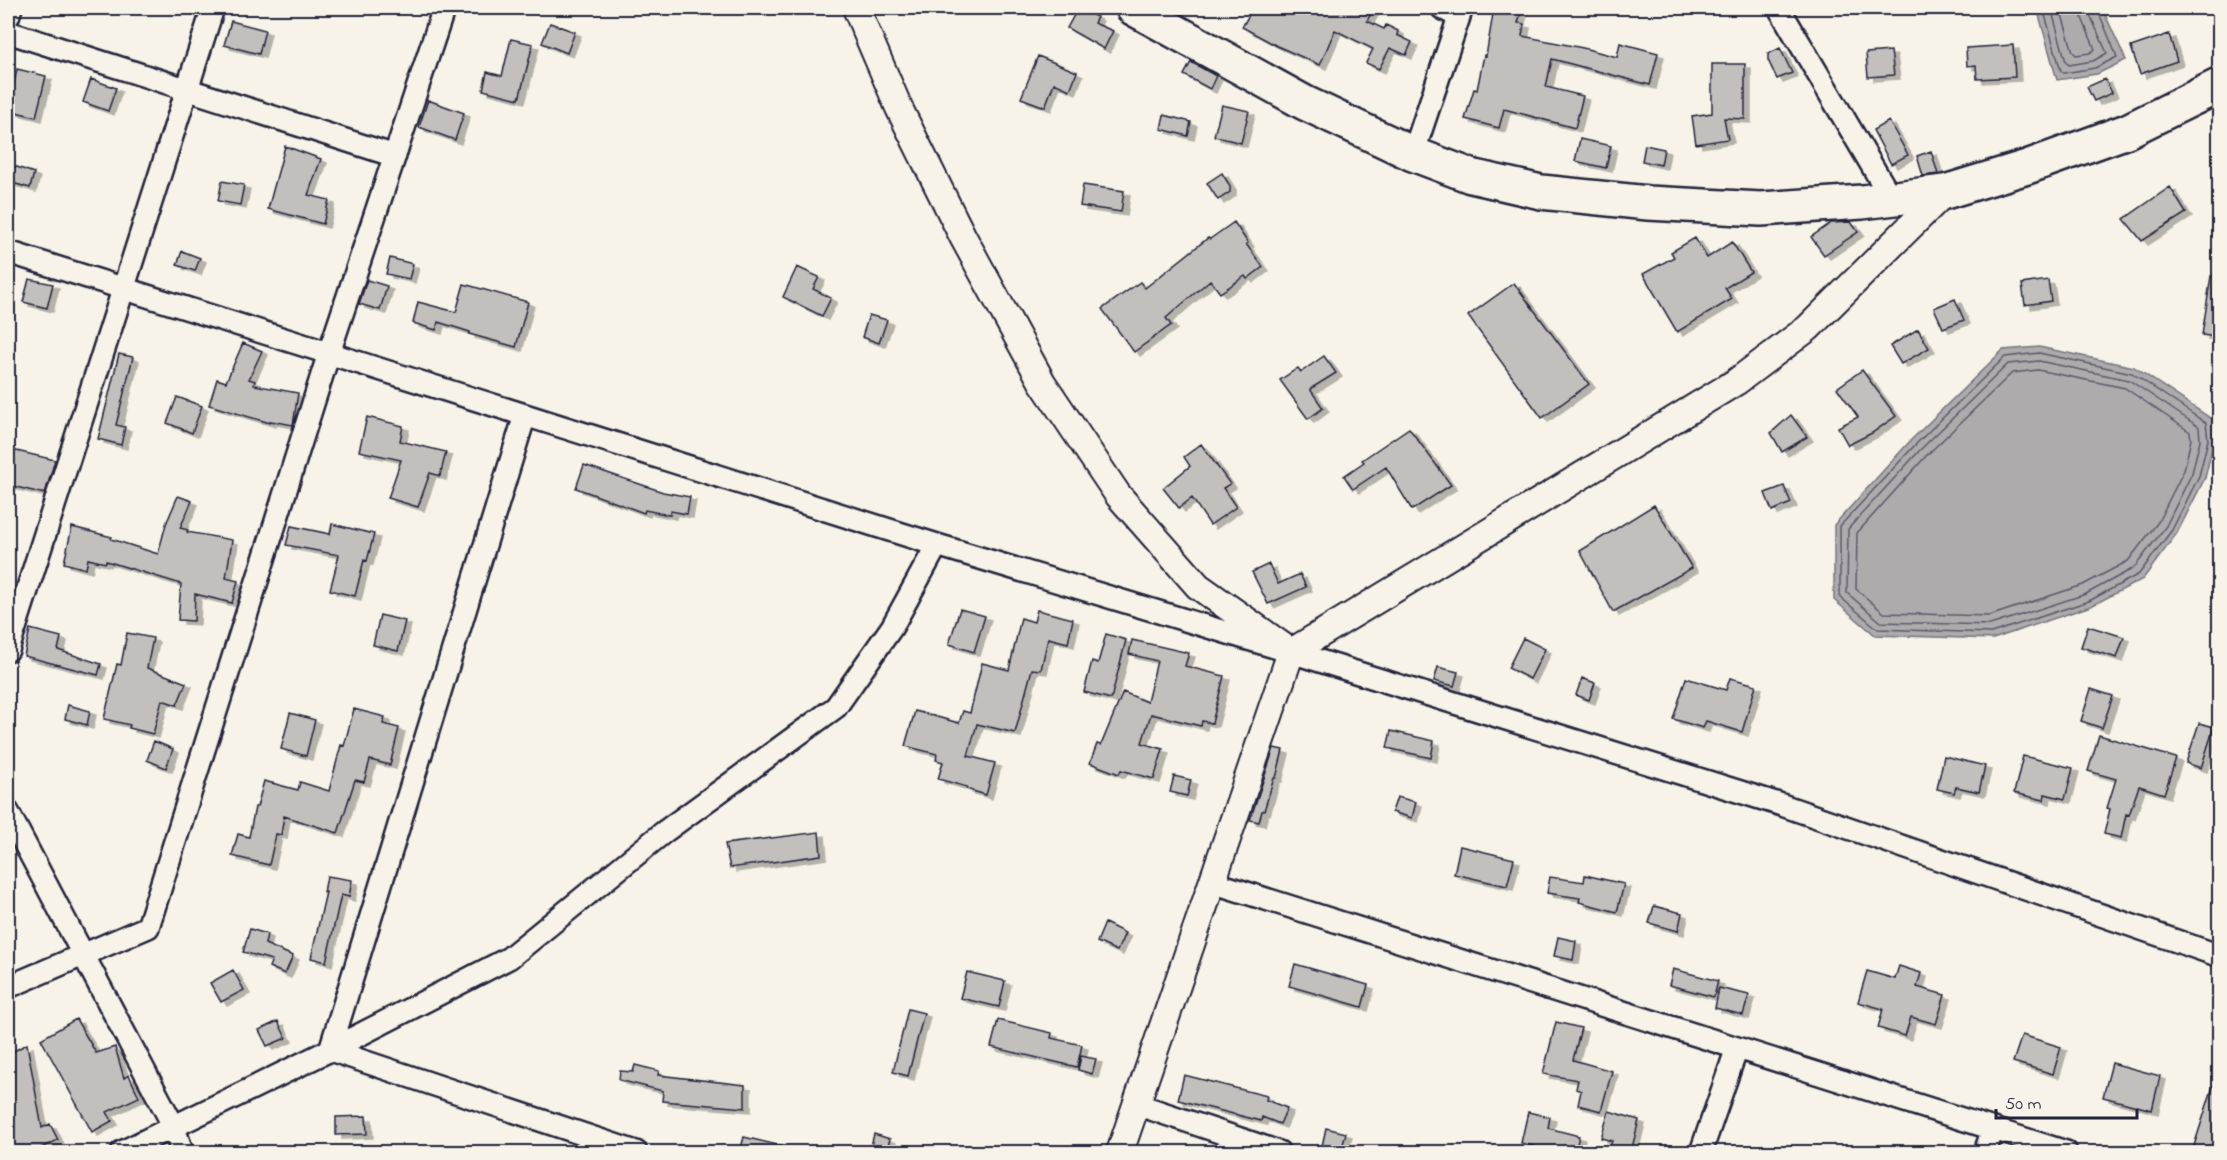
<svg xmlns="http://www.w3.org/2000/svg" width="2227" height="1160" viewBox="0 0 2227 1160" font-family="'Indie Flower',sans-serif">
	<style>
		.water { fill: #aeabad; stroke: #76747f; stroke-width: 1.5 }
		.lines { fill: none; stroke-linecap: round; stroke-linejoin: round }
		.shore { stroke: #5a5969; stroke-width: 1.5 }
		.building { fill: #c2bfbd; stroke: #22223b; stroke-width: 1.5; filter: url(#shadow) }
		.minor-casing { stroke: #22223b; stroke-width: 26 }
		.tertiary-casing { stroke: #22223b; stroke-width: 30 }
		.trunk-casing { stroke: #22223b; stroke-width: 38 }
		.minor { stroke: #f7f3e8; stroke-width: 21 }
		.tertiary { stroke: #f7f3e8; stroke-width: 26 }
		.trunk { stroke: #f7f3e8; stroke-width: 33 }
	</style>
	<defs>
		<filter id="shadow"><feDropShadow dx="6" dy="4" stdDeviation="0" flood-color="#0004"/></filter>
	</defs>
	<rect width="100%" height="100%" fill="#f7f3e8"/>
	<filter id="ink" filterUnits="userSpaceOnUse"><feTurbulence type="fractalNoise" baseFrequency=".0167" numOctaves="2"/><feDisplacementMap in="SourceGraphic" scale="12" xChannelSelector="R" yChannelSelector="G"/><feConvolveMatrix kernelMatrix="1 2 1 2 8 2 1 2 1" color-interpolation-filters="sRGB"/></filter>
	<g filter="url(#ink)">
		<path class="water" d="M2037 8H2102L2126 60 2097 74 2057 80Z
			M2039 347 2134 367 2213 420 2214 441 2205 478 2177 533 2143 579 2091 606 1993 639 1875 635 1834 600V525L1911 440 2003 350Z"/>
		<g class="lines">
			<path class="shore" d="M2043 8 2061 71 2064 73 2095 68 2117 57 2097 8
				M2051 8 2066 62 2069 65 2093 61 2107 53 2090 15 2089 8
				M2060 8 2073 52 2076 55 2090 53 2095 49 2082 18 2080 8
				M2039 353 2132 373 2206 423 2208 440 2199 476 2172 530 2139 574 2089 601 1991 633 1878 629 1840 597V526L1916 444 2005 357Z
				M2039 361 2129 380 2199 427 2200 440 2192 473 2166 526 2134 568 2086 594 1990 625 1881 622 1847 593 1848 529 1921 449 2008 364Z
				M2038 370 2125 388 2190 432 2191 439 2184 470 2158 522 2128 561 2083 585 1989 616 1884 613 1856 589 1857 533 1927 455 2012 373Z"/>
		</g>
		<path class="building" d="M1078 8 1097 17 1094 23 1113 31 1104 49 1067 28Z
			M1253 8H1374L1367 21 1384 29 1386 25 1398 31 1397 35 1412 42 1406 55 1390 48 1379 69 1366 63 1373 49 1335 30 1320 65 1277 46 1242 27Z
			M1494 8H1522L1518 23 1524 24 1522 36 1583 48 1617 57 1620 43 1658 53 1650 85 1552 59 1546 87 1583 96 1575 128 1504 109 1499 128 1465 119 1474 89 1477 90 1484 55 1486 56Z
			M231 21 265 30 259 54 224 45Z
			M550 23 575 32 567 53 542 43Z
			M2169 34 2177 61 2140 74 2131 47Z
			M511 39 533 44 519 99 483 90 487 72 502 76Z
			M2013 45 2015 77 1977 79 1976 65 1967 66 1966 48Z
			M1780 48 1792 73 1777 79 1768 60V54Z
			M1891 51 1894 75 1868 77 1866 53Z
			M1038 56 1077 72 1070 90 1054 83 1045 107 1021 98Z
			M1191 62 1216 76 1210 89 1184 75Z
			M1712 64H1745V119L1724 118 1728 139 1696 144 1692 116 1712 113Z
			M17 69 46 76 36 117 8 110Z
			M91 79 116 88 108 111 83 102Z
			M2105 79 2112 93 2094 101 2087 87Z
			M428 100 464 113 455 140 419 127Z
			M1222 105 1249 111 1241 143 1214 136Z
			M1164 115 1191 122 1188 136 1161 129Z
			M1889 121 1908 155 1891 164 1873 130Z
			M1580 139 1611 146 1606 168 1575 161Z
			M1645 145 1664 149 1661 165 1642 161Z
			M285 146 321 159 308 195 329 200 323 224 268 209Z
			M1931 151 1938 174 1923 176 1917 156Z
			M14 166 34 173 30 188 9 182Z
			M1222 173 1230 186V192L1218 200 1207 183Z
			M222 181 244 185 240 205 218 201Z
			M1083 185 1124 191 1121 212 1080 206Z
			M2170 187 2186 213 2142 241 2124 219Z
			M1234 222 1248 243 1246 244 1263 267 1247 279 1245 276 1220 293 1210 280 1166 318 1171 325 1134 352 1102 309 1140 282 1145 288 1208 238 1210 239Z
			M1851 222 1858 232 1824 255 1811 237 1831 223Z
			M1695 238 1707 258 1732 242 1751 272 1725 288 1732 299 1677 332 1643 274 1674 257 1671 252Z
			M182 251 200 258 195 271 177 265Z
			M390 258 413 264 409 279 386 274Z
			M797 267 819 277 813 289 831 298 822 316 783 297Z
			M2211 276 2220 277V316L2216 337 2202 335Z
			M29 279 53 284 47 308 23 302Z
			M367 280 387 286 380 310 359 304Z
			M2048 280 2051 301 2025 305 2022 284Z
			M1514 283 1589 384 1542 418 1468 316Z
			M464 284 528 302 516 347 469 334 470 332 438 322 436 330 413 323 418 302 456 312Z
			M1955 299 1964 320 1943 328 1934 308Z
			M869 315 887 320 879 343 862 337Z
			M1918 329 1929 348 1901 364 1890 346Z
			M243 343 262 351 249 379 255 381 254 385 298 393 293 425 270 421V423L209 405 217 379 226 382Z
			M119 354 133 357 116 425 125 427 121 445 98 439Z
			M1324 356 1336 373 1310 389 1323 408 1308 419 1280 380 1298 368 1301 372Z
			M1862 370 1896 416 1872 433 1848 445 1838 427 1858 417 1837 388Z
			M177 397 202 406 192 433 167 423Z
			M1791 415 1807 437 1782 452 1771 433Z
			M367 417 403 426 400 441 446 452 440 476 430 473 418 507 388 498 401 460 359 451Z
			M1409 428 1451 485 1412 510 1386 467 1353 489 1344 476 1364 462 1362 460Z
			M1201 444 1230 484 1223 488 1236 507 1210 525 1192 498 1179 508 1163 488 1190 466 1184 457Z
			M8 449 55 460 45 494 8 485Z
			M584 465 663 492 690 497 687 514 671 511 670 515 645 510 644 513 576 488Z
			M1784 486 1791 503 1772 511 1765 493Z
			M178 496 192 501 180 528 188 530 187 532 232 540 226 578 238 581 232 603 195 594 194 621 178 620 181 584 106 561 105 563 88 559 86 569 64 563 72 527 112 537 111 539 158 554 166 524Z
			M1654 505 1692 568 1613 612 1580 551Z
			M332 524 374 534 367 561 364 560 355 596 330 590 339 555 286 545 291 526 330 534Z
			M1269 564 1278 584 1300 574 1306 587 1268 604 1252 572Z
			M960 609 985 616 974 652 949 644Z
			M1037 610 1073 619 1068 643 1048 638 1041 670 1032 669 1015 733 977 724 968 756 995 763 986 795 966 789 967 787 938 779 943 762 936 760 937 754 905 746 915 711 959 723 963 711 970 713 982 663 1009 670 1021 618 1034 622Z
			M380 615 405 621 398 651 373 645Z
			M2088 626 2124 637 2117 658 2081 647Z
			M30 629 61 637 58 650 101 664 98 675 24 656Z
			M127 633 153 638 147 668 186 683 177 705 162 700 153 734 129 728 130 725 104 719 117 664 121 665Z
			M1106 634 1126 640 1111 699 1084 692 1092 661 1098 663Z
			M1523 638 1545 649 1530 679 1508 668Z
			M1132 640 1189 653 1185 666 1224 676 1212 723 1202 721 1201 726 1151 714 1142 743 1163 749 1154 779 1121 770 1119 774 1090 763 1097 744 1101 745 1123 692 1147 702 1157 661 1129 654Z
			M1438 667 1458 672 1454 686 1434 681Z
			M1582 678 1595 683 1589 700 1576 695Z
			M1686 678 1726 690 1730 678 1756 685 1742 732 1706 721 1703 728 1673 719Z
			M2091 689 2113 696 2102 728 2081 721Z
			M68 705 90 711 87 725 65 719Z
			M354 709 385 717 383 724 399 728 390 765 370 760 364 782 355 780 338 833 284 816 281 835 276 834 269 865 232 856 238 834 249 837 255 807H257L264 781 298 790 300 782 329 791 341 745 344 746Z
			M290 713 315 720 306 756 281 749Z
			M2199 723 2214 727 2201 768 2186 763Z
			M1391 731 1434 741 1431 758 1387 748Z
			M2099 735 2176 758 2164 794 2139 786 2129 815 2126 814 2121 838 2104 834 2110 809 2107 808 2116 779 2088 771Z
			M154 741 173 749 166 768 147 760Z
			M1274 748 1283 750 1276 778H1274L1264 811H1262L1259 822 1250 820Z
			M1944 756 1985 766 1979 792 1956 787 1954 793 1937 789Z
			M2023 756 2073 768 2065 799 2045 794 2044 800 2014 793Z
			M1174 776 1191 780 1187 796 1170 792Z
			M1397 797 1416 802 1412 818 1392 812Z
			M819 832 821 855 730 868 725 844Z
			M1460 846 1514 859 1507 886 1454 874Z
			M1585 875 1624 884 1617 912 1579 902 1580 898 1547 893 1550 877 1584 882Z
			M327 876 352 880 349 897 341 895 326 962 311 958 326 892H324Z
			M1654 906 1682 913 1678 931 1649 923Z
			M1105 923 1125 933 1117 951 1097 942Z
			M250 929 267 934 265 944 293 956 285 974 269 967 272 960 243 952Z
			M1558 937 1576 941 1573 960 1554 956Z
			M1295 964 1368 985 1362 1007 1289 986Z
			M1899 966 1921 973 1917 987 1945 995 1936 1024 1911 1017 1905 1036 1878 1028 1883 1009 1858 1002 1867 971 1895 979Z
			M1673 969 1718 981 1714 997 1669 985Z
			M233 970 244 990 221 1002 210 983Z
			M967 972 1005 981 999 1007 960 998Z
			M1719 988 1749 995 1743 1015 1715 1008Z
			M908 1009 924 1013 908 1076 893 1072Z
			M76 1019 96 1053 115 1047 124 1078 129 1075 139 1097 107 1112 112 1121 92 1132 41 1039Z
			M998 1020 1052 1033 1051 1038 1082 1045 1077 1067 991 1047Z
			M278 1021 286 1038 267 1046 259 1030Z
			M1556 1022 1581 1028 1573 1060 1612 1071 1601 1111 1578 1105 1581 1091 1576 1089 1578 1080 1543 1074Z
			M2022 1035 2061 1047 2053 1074 2013 1062Z
			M27 1044 42 1128 50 1124 58 1140 33 1152H8V1054Z
			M1081 1056 1096 1059 1092 1074 1078 1070Z
			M2112 1063 2160 1076 2152 1110 2103 1097Z
			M635 1065 659 1071 658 1075 745 1085V1108L662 1101 663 1091 619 1080 620 1071 633 1072Z
			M1184 1075 1267 1096 1266 1100 1287 1108 1280 1124 1262 1117 1261 1121 1178 1100Z
			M2216 1077 2220 1078V1152H2192Z
			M1609 1111 1639 1120 1631 1152H1608L1612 1141 1601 1138Z
			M1528 1112 1550 1117 1548 1128 1579 1136 1575 1152H1557L1521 1143Z
			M366 1116 367 1134 336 1135V1117Z
			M1326 1128 1346 1133 1341 1152 1322 1146Z
			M874 1134 890 1139 886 1152 870 1150Z
			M744 1137 786 1147 785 1152H740Z"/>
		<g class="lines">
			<g class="minor-casing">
				<path id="minor" d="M1442 8 1459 17
					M1779 8 1891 198
					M8 17 11 8
					M8 32 395 156
					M1413 154 1462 8
					M8 252 937 545 1291 652 1779 804 2220 956
					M8 650 213 8
					M8 812 174 1127 182 1152
					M1212 882 2066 1152
					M8 987 148 927 329 353 444 8
					M330 1050 525 415
					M330 1050 636 1152
					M1136 1104 1279 1152
					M122 1152 330 1050 509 958 664 832 836 707 892 627 937 545
					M1701 1152 1737 1048
					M1985 1152 1993 1129"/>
			</g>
			<g class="tertiary-casing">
				<path id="tertiary" d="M856 8 899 108 963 237 1042 382 1118 495 1198 586 1291 652
					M1120 1152 1291 652 1736 382 1808 328 1945 192"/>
			</g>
			<g class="trunk-casing">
				<path id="trunk" d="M1133 8 1305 103 1413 154 1471 176 1541 192 1648 203 1761 209 1862 202 1945 192 2027 167 2127 131 2220 85"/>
			</g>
			<use href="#minor" class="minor"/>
			<use href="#tertiary" class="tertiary"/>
			<use href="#trunk" class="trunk"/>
		</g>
	</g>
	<rect width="2227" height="1160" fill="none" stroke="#f7f3e8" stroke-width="30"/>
	<rect x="15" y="15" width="2197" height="1130" fill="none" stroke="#22223b" stroke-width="2" filter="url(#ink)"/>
	<path d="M1996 1109v9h141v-9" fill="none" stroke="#22223b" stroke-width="3"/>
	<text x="2005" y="1109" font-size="18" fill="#22223b" stroke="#f7f3e8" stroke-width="4.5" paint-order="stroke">50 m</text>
</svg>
